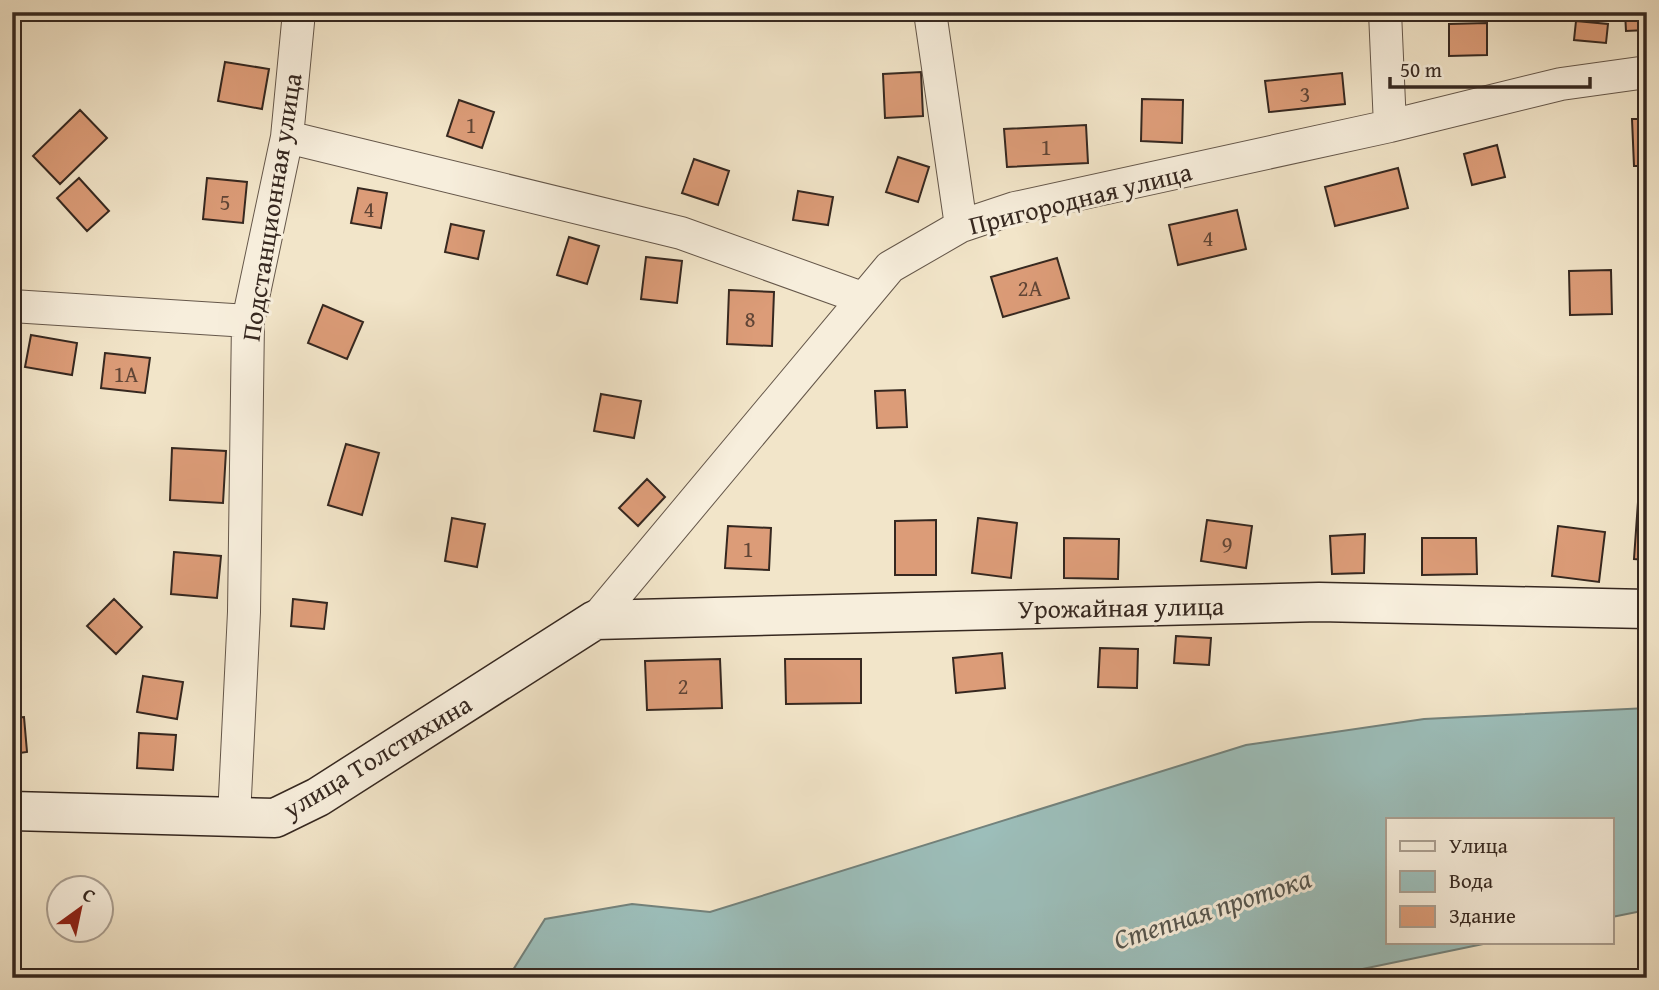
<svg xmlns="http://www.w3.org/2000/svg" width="1659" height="990" viewBox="0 0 1659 990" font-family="'Gentium Book Plus',serif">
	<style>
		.water { fill: #9cbeba; stroke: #73827c; stroke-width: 2 }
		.building { fill: #dc9c78; stroke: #362820; stroke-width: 2 }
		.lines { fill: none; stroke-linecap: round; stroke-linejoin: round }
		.street-casing { stroke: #65574a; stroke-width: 34 }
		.secondary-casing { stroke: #362820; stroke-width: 41 }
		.street { stroke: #f7eedc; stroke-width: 32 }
		.secondary { stroke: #f7eedc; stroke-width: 38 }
		.labels { text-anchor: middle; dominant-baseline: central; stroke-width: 6; stroke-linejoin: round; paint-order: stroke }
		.number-label { font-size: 23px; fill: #604536 }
		.street-label { font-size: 26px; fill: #362820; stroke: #f7eedc }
		.water-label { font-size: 28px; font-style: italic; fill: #55554e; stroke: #f7eedc }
	</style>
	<rect width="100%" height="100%" fill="#f2e5c9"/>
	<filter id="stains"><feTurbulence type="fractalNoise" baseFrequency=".00286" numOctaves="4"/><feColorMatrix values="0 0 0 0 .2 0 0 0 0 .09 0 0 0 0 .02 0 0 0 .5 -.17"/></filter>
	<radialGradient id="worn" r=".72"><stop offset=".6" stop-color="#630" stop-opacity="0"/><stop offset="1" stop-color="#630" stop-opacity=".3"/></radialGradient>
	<path class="water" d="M1647 708V910L1612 917V820H1388V943H1488L1319 978H508L545 919 632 904 710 912 1246 745 1424 719Z"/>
	<path class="building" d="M1625 12H1647V30L1626 31Z
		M1576 21 1608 24 1606 43 1574 40Z
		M1487 23V55L1449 56V24Z
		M225 62 269 69 262 109 218 101Z
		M921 72 923 116 885 118 883 74Z
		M1342 73 1345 104 1269 112 1265 81Z
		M1142 99 1183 100 1182 143 1141 141Z
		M459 100 494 112 482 148 447 136Z
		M80 110 107 138 60 184 33 156Z
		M1632 119H1647V166H1634Z
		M1086 125 1088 163 1007 167 1004 129Z
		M1497 145 1505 177 1472 185 1464 154Z
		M898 157 929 167 918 202 886 192Z
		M694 159 729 171 718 205 682 193Z
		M1398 168 1408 208 1335 226 1325 187Z
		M79 178 109 211 87 231 57 198Z
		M207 178 247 182 243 223 203 219Z
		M358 188 387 193 381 228 351 223Z
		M798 191 833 197 828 225 793 220Z
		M1237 210 1246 249 1178 265 1169 225Z
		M451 224 484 231 478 259 445 252Z
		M569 237 599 246 587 284 557 275Z
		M646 257 682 261 677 303 641 299Z
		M1057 258 1069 298 1003 317 991 277Z
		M1611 270 1612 314 1570 315 1569 271Z
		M729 290 774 292 772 346 727 344Z
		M323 305 363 322 347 359 308 343Z
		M31 335 77 343 72 375 25 367Z
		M105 353 150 358 145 393 101 388Z
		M905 390 907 427 877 428 875 391Z
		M601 394 641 401 634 438 594 431Z
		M346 444 379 453 362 515 328 505Z
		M172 448 226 451 223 503 170 500Z
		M647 479 665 497 638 526 619 508Z
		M1638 502 1647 503V560L1634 559Z
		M452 518 485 524 477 567 445 561Z
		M978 518 1017 523 1011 578 972 573Z
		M936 520V575H895V521Z
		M1207 520 1252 526 1246 568 1201 561Z
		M728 526 771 528 769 570 725 568Z
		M1558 526 1605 532 1599 582 1552 576Z
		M1365 534 1364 573 1332 574 1330 536Z
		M1064 538 1119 539 1118 579 1064 578Z
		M1422 538H1476L1477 574 1422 575Z
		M174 552 221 556 217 598 171 594Z
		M114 599 142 627 116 654 87 626Z
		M293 599 327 603 324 629 291 626Z
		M1176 636 1211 638 1209 665 1174 663Z
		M1100 648 1138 649 1137 688 1098 687Z
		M1002 653 1005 688 956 693 953 658Z
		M720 659 722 708 647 710 645 661Z
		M785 659H861V703L786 704Z
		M143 676 183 682 177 719 137 712Z
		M24 717 27 752 12 754V718Z
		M139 733 176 735 173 770 137 768Z"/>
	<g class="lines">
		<g class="street-casing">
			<path id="street" d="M930 12 961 226
				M1385 12 1390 126
				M287 137 681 233 862 298
				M12 306 248 321
				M595 620 890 267 961 226 1015 208 1390 126 1561 84 1647 72
				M234 817 244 612 248 321 287 137 299 12"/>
		</g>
		<g class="secondary-casing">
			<path id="secondary" d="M12 811 275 818 318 797 595 620 1319 602 1647 609"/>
		</g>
		<use href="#street" class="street"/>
		<use href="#secondary" class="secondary"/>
	</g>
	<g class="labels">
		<g class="number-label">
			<text x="1305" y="93">3</text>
			<text x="471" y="124">1</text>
			<text x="1046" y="146">1</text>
			<text x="225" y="201">5</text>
			<text x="369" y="208">4</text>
			<text x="1208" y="237">4</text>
			<text x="1030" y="287">2А</text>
			<text x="750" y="318">8</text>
			<text x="126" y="373">1А</text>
			<text x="1227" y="543">9</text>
			<text x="748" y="548">1</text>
			<text x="683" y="685">2</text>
		</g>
		<g class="street-label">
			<text transform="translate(1080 198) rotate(-14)">Пригородная улица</text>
			<text transform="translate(271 207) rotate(-81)">Подстанционная улица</text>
			<text transform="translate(1121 607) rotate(-1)">Урожайная улица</text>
			<text transform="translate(377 756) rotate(-31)">улица Толстихина</text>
		</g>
		<g class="water-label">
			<text transform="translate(1212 908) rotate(-18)">Степная протока</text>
		</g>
	</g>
	<rect width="1659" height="990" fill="none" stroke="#f2e5c9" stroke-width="42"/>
	<rect x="14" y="14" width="1631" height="962" fill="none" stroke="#362820" stroke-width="3.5"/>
	<rect x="21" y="21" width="1617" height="948" fill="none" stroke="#362820" stroke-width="2"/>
	<rect x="1386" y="818" width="228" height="126" fill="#f7eedc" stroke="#aa9f91" stroke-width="2"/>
	<rect x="1400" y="841" width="35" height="10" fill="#f7eedc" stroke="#aa9f91" stroke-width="2"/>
	<text x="1449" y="853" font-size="21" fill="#362820">Улица</text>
	<rect x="1400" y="871" width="35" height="21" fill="#9cbeba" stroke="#aa9f91" stroke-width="2"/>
	<text x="1449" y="888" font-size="21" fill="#362820">Вода</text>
	<rect x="1400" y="906" width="35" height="21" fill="#dc9c78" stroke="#aa9f91" stroke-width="2"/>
	<text x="1449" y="923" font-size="21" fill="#362820">Здание</text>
	<g transform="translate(80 909) rotate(33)"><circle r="33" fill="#f7eedc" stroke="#aa9f91" stroke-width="2"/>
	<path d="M0-5L12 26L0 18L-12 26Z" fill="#8f2418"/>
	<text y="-10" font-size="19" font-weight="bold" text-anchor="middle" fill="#362820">С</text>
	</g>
	<path d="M1390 77v10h200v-10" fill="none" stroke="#362820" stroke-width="3.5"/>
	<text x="1400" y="77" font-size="21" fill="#362820" stroke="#f7eedc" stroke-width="5" paint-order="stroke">50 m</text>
	<rect width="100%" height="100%" filter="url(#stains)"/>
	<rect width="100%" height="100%" fill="url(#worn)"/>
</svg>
